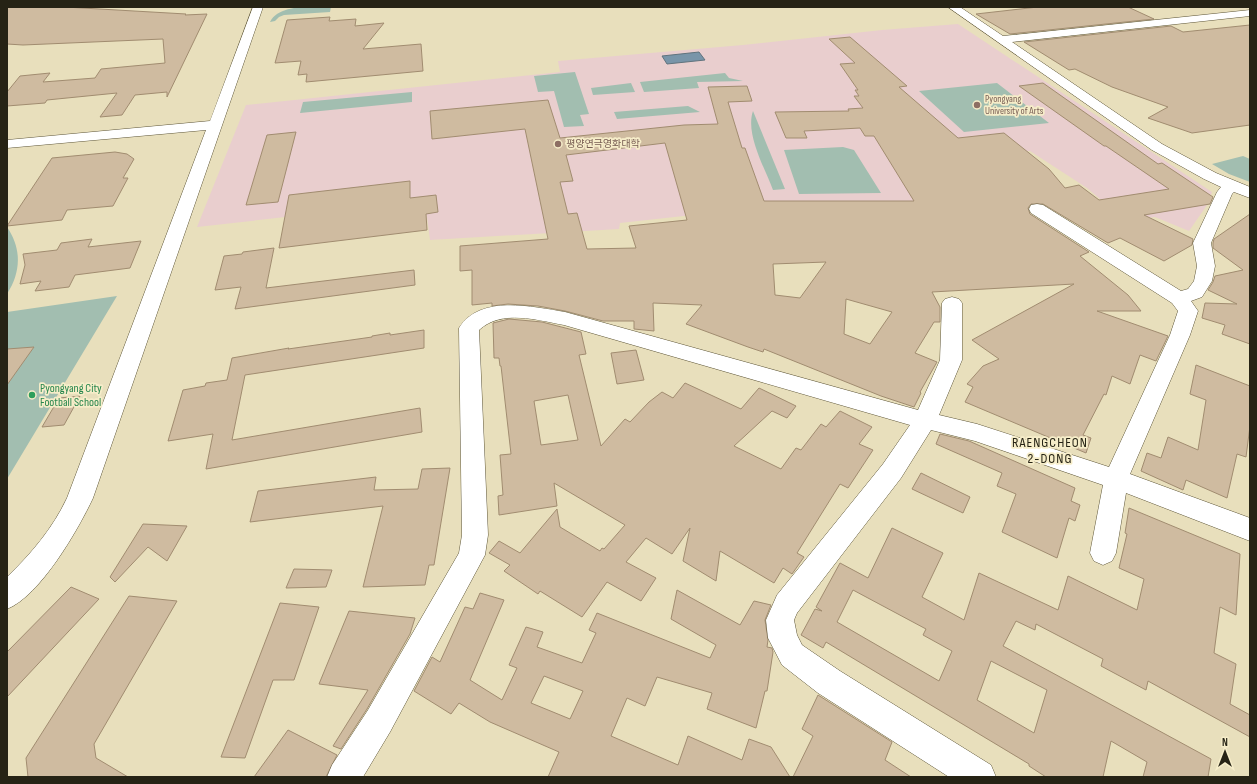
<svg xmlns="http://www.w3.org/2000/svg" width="1257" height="784" viewBox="0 0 1257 784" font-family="'Sofia Sans Condensed','Noto Sans KR',sans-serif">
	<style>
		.education { fill: #e9cece }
		.green { fill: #a2beb0 }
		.water { fill: #7995a9; stroke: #60737d }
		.building { fill: #cfbba0; stroke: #a18c70; fill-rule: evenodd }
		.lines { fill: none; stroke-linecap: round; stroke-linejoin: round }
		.minor-casing { stroke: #5f5739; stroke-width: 1 }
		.minor { fill: #fff; fill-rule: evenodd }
		.education-dot { fill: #8d6e63; stroke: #f6edc9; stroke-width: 1.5 }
		.leisure-dot { fill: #2e9e5b; stroke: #f6edc9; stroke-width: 1.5 }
		.labels { text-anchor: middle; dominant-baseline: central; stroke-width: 3.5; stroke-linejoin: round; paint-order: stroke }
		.far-education-label { font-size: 10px; fill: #785e54; stroke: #f6edc9; text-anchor: start }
		.leisure-label { font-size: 12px; fill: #27864d; stroke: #f6edc9; text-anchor: start }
		.quarter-label { font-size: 14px; letter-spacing: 1px; fill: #262315; stroke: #f6edc9 }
	</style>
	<rect width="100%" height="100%" fill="#e8dfbc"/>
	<path class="education" d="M958 24 1212 192 1207 205 1189 231 1155 217 1126 221 1087 188 1030 151 933 164 983 240 720 212 620 223 619 229 430 240 427 217 420 202 197 227 246 105 560 72 558 61 743 45 882 30Z"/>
	<path class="green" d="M331 7 330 12 284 15 279 17 275 21 270 22C280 3 313 8 331 7Z
		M575 72 589 114 580 115 584 126 564 127 554 91 538 92 534 76Z
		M725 73 729 78 743 81 697 82 699 88 644 92 640 82Z
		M631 83 635 92 593 95 591 88Z
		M997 83 1049 123 964 132 919 91Z
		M412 92V102L300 113 303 102Z
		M688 106 700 112 617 119 614 112Z
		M753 111 785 189 773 190C765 168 745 134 753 111Z
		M843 147 854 150 881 193 799 194 784 150Z
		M1243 156 1250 159V182L1229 174 1212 164Z
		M7 227C22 249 21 272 7 294Z
		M117 296 7 479V312Z"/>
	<path class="water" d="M699 52 705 60 667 64 662 56Z"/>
	<path class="building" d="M7 7H65L186 14 185 15 207 14 167 97V92L135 95 122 115 100 117 117 93 47 100 45 103 7 106V92L20 76 50 73 43 82 95 78 101 69 165 63 163 39 23 45 7 44Z
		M1038 7H1128L1154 19 1010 34 976 14Z
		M330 17 329 21 356 19 355 26 384 23 363 49 421 44 423 71 306 82 307 74 298 75 301 61 275 63 287 20Z
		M1250 25V125L1192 133 1148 118 1168 107 1112 87 1075 69 1069 70 1024 42 1171 26 1183 32Z
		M850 37 907 86 899 87 958 138 1004 133 1049 169 1065 188 1079 185 1099 200 1169 189 1106 146H1104L1019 86 1043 83 1158 164 1162 163 1213 197 1210 204 1144 215 1193 239 1192 245 1164 261 1120 238 1108 243 1043 204H1031L1028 208 1030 214 1089 252 1080 256 1128 295 1141 311H1097L1168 336 1156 361 1140 355 1130 384 1112 376 1106 395 1104 394 1083 435 1091 438 1086 453 965 402 973 387 967 384 983 366 999 359 972 340 1074 284 932 292 940 307V322H934L915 353 937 362 920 392 921 393 914 407 881 396 764 349 763 352 748 347 686 324 702 305 653 303 654 331 634 329V321H603L565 311 538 306 508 304 492 306V303L472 305V270L460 271V246L548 239 525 129 432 139 430 111 548 100 560 138 684 125 718 124 708 87 747 86 752 101 728 102 742 148H745L764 201H914L874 136H865L860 128 804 131 807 138H786L775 112 849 111 848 109 863 108 854 96H859L855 90H858L840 64 855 63 829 39ZM665 143 687 220 629 226 636 248 587 249 577 213 568 214 560 182 573 181 566 155ZM826 262 800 298 775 295 773 264ZM846 299 892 312 870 344 844 334Z
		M296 132 278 202 246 205 267 135Z
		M115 152 127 154 134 159 123 178H128L113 206 67 210 62 220 7 226 52 158Z
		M410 181V198L436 195 438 212 426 214 427 230 279 248 289 195Z
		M1250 214V344L1222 334 1225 325 1202 318 1205 303 1237 304 1208 290 1213 282 1215 276 1243 270 1213 248V243L1214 239Z
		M92 239 88 247 141 241 130 268 75 275 69 287 35 291 41 281 20 284 25 265 23 254 57 250 61 243Z
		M274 248 266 288 414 270 415 285 235 309 241 287 215 290 224 256 242 254 243 252Z
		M509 319 542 322 581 332 586 354 579 355 601 446 625 419 630 422 649 402 662 392 673 398 685 383 741 409 759 388 796 406 787 418 772 411 734 446 781 469 796 448 801 450 821 424 826 427 840 411 872 427 859 444 873 450 848 488 840 484 797 553 804 557 792 574 783 568 774 583 720 551 716 581 683 561 690 528 672 554 646 538 626 562 656 578 641 601 607 582 582 617 540 591 538 594 504 571 510 565 489 553 499 541 520 553 557 509 560 527 600 551 602 548 604 549 625 525 554 483 557 506 499 515 498 496 503 495 500 455 511 454 501 366H500L499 358H494L493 323ZM568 395 578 440 541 445 534 401Z
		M424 330V348L245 375 232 440 420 408 422 432 206 469 213 434 168 441 183 390 205 386 206 383 227 380 232 358 289 348 288 349 372 337V336L390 333V335Z
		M34 347 7 385V349Z
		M636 350 644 380 617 384 611 353Z
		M1196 365 1250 386V426L1246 457 1237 454 1227 498 1186 480 1183 490 1141 471 1147 453 1161 458 1168 437 1198 450 1206 400 1190 394Z
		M80 396 64 425 42 427 59 398Z
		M940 434 969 441 1075 488 1071 501 1080 505 1075 521 1069 518 1057 558 1002 532 1016 494 997 486 1002 473 936 444Z
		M450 468 434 565H429L425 585 363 587 383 506 250 522 258 491 376 477 374 490 418 489 422 469Z
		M921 473 970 497 963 513 912 489Z
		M1129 508 1240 554 1236 615 1220 607 1214 653 1236 664 1230 704 1250 715V737L1148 681 1146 690 1101 666 1103 659 1036 624 1035 630 1016 621 1003 646 1211 759 1208 777H1143L1147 762 1111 741 1103 777H1046L1029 766V764L826 642 823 648 801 635 815 609 822 611 816 607 840 563 868 578 892 528 943 553 922 597 964 620 979 573 1058 610 1068 576 1137 610 1144 579 1119 568 1127 534 1125 533ZM853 590 926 629 923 635 952 651 939 681 837 622ZM991 661 1047 690 1034 733 977 700Z
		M143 524 187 526 167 561 148 547 115 582 110 577Z
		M294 569 332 570 326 587 286 588Z
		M71 587 99 599 7 697V652Z
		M677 590 740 625 754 601 771 605 765 620 768 640 767 647 772 648 773 652 767 691H765L756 728 707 709 712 693 657 677 645 706 627 698 611 736 678 765 688 736 742 760 749 739 771 747 790 777H548L559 752 490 722 459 703 451 714 414 691 432 657 440 662 465 607 473 609 480 593 504 600 470 680 502 700 517 668 509 665 526 627 543 632 537 647 582 663 596 633 589 630 597 613 710 658 716 645 671 619ZM544 676 583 691 570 719 531 703Z
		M129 596 177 601 94 744 96 758 128 777H28L26 758Z
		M280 603 319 607 294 680H273L245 758 221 757Z
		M349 611 415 618 410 634 367 709 341 749 333 746 368 690 319 684Z
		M818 695 892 742 885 760 911 777H793L813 736 802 729Z
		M288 730 337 755 326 777H254Z"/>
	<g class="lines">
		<g class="minor-casing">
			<path id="minor" d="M253 7H263L93 498C78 530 40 596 7 609V577C31 554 53 528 67 498L206 130 7 148V140L210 121Z
				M948 7H960L1003 36 1250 10V16L1012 42 1162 144 1216 173 1250 187V198L1234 192 1232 194 1211 243 1215 266 1212 281 1202 297 1191 301 1198 311 1190 335 1130 474 1250 518V541L1126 493 1116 553 1112 561 1103 565 1094 561 1090 553 1103 485 975 441 931 430 901 478 797 613 794 620 797 635 802 645 840 671 991 765 996 777H949L818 693 782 665 768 638 766 620 777 595 883 464 910 425 564 325C537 320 502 309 479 330L488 535 485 555 390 732 363 777H327L332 765 368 710 459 553 462 535 459 328C480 294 533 307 565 312L918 410 940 360 942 303 945 299 952 297 959 299 962 303V360L939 415 977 424 1109 467 1170 335 1178 311 1172 303 1031 213 1029 209 1031 205 1037 204 1043 205 1181 291 1188 289 1194 281 1197 266 1193 243 1217 192 1221 187 1204 179 1152 150Z"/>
		</g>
		<use href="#minor" class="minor"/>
	</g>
	<g class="education-dot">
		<circle cx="977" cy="105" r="4"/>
		<circle cx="558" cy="144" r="4"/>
	</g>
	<circle class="leisure-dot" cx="32" cy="395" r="4"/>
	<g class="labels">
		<g class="far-education-label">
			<text x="985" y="99">Pyongyang<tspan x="985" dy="12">University of Arts</tspan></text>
			<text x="566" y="144">평양연극영화대학</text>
		</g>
		<g class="leisure-label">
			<text x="40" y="388">Pyongyang City<tspan x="40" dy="14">Football School</tspan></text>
		</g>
		<g class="quarter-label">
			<text x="1050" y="442">RAENGCHEON<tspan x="1050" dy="16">2-DONG</tspan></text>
		</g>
	</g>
	<rect width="1257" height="784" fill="none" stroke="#262315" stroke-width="16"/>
	<g transform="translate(1225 752)" stroke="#f6edc9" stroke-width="3" paint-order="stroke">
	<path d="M0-3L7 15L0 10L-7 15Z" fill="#262315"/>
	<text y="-6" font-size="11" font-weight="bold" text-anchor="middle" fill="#262315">N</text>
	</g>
</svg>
